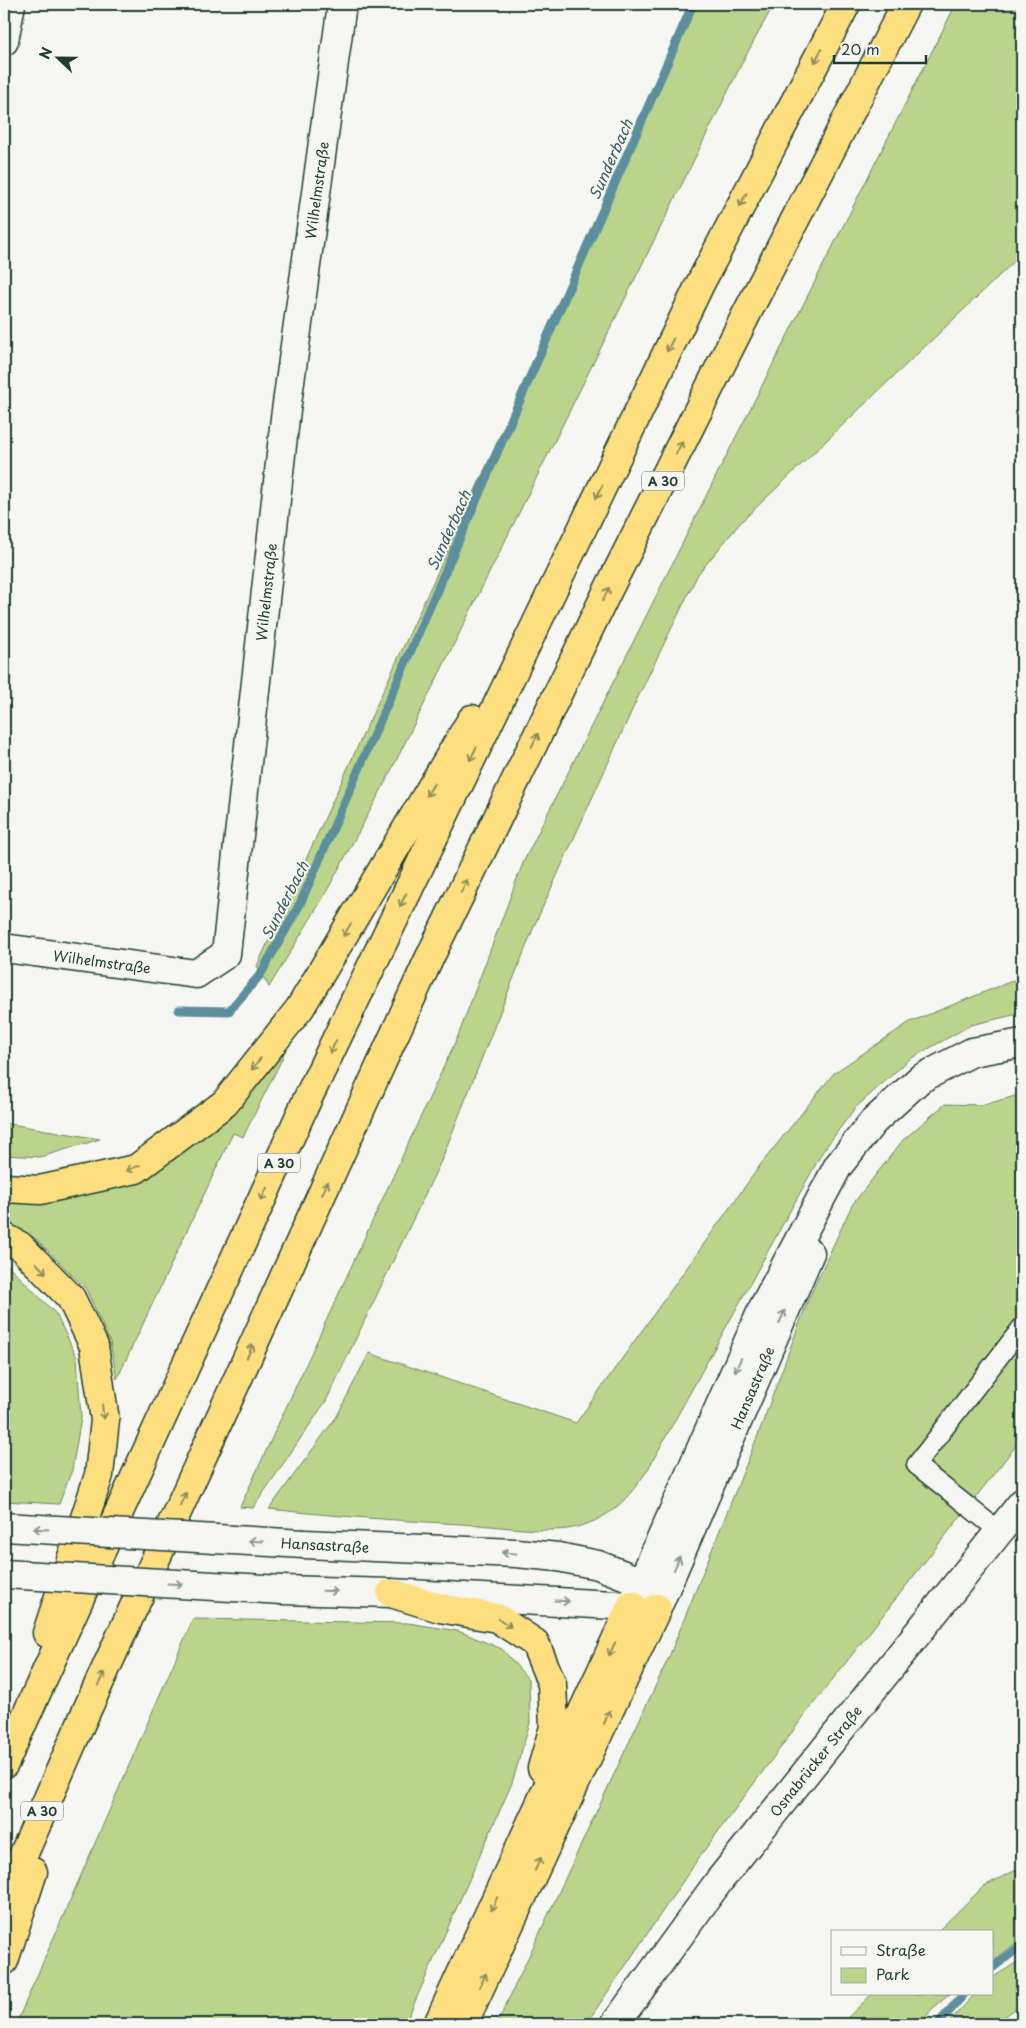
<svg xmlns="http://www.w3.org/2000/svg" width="1026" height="2028" viewBox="0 0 1026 2028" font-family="'Playpen Sans',sans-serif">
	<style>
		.green { fill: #bbd48b; stroke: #6d8860 }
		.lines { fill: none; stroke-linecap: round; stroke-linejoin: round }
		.stream { stroke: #5c8f9e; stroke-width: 9 }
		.service-casing { stroke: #1f3d34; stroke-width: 21 }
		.minor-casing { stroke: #1f3d34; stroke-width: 31 }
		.secondary-casing { stroke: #1f3d34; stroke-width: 31 }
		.motorway-casing { stroke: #1f3d34; stroke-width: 31 }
		.service { stroke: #f6f6f2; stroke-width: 18 }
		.minor { stroke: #f6f6f2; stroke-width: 28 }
		.secondary { stroke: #f6f6f2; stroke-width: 28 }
		.motorway { stroke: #fedf80; stroke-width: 28 }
		.secondary-bridge-casing { stroke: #1f3d34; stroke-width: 31; stroke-linecap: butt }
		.secondary-bridge { stroke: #f6f6f2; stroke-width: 28 }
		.oneway { stroke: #8e8e5a }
		.oneway2 { stroke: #8a9a93 }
		.labels { text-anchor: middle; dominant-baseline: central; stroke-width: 4; stroke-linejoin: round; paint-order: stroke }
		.shield { fill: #f6f6f2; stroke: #60746d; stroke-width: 1 }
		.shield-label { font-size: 12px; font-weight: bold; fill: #1f3d34 }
		.street-label { font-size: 14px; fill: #1f3d34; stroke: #f6f6f2 }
		.water-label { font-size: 15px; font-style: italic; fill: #385f60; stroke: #f6f6f2 }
	</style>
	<rect width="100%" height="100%" fill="#f6f6f2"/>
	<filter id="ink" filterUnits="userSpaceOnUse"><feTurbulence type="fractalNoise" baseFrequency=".02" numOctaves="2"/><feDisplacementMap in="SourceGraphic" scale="10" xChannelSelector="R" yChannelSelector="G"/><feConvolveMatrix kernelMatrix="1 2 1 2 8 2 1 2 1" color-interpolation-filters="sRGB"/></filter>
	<g filter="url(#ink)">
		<path class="green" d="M689 4H774L743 61 386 781 323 898 269 987 257 966 495 447Z
			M956 4H1022V254L741 522 698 574 638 697 535 924 441 1161 326 1401 253 1508 240 1507 458 1036 523 863 710 488Z
			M1022 977V1013L971 1025 910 1059 855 1108 823 1151 647 1471C627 1499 613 1517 577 1527 553 1534 505 1527 478 1525 409 1521 339 1517 269 1509L337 1416 369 1353 576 1423 761 1164 834 1073 910 1022Z
			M286 1045 282 1059 243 1137 233 1133 117 1379 110 1342 86 1289 35 1238 4 1221V1201L142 1180Z
			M1022 1094V1438L807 1712 700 1856 586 2024H497L669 1657 758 1435 808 1300 852 1205 903 1140 945 1104 983 1105Z
			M4 1123 100 1139 41 1157 4 1155Z
			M4 1263 8 1265 56 1314 77 1358 81 1418 72 1470 59 1504 4 1501Z
			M193 1619 408 1623 458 1631 502 1649 529 1680 530 1723 512 1783 405 2024H16Z
			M1022 1867V1938L992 1962V1932H937L984 1886Z
			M1022 1959V2004L994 2024H947L975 1994H992V1978Z
			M872 1994H950L932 2009 920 2024H841Z"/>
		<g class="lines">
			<path class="stream" d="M179 1010 229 1011 260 975 300 904 693 4
				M992 1968 1022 1945
				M938 2024 964 1994"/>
			<g class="service-casing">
				<path id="service" d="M999 1531 916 1465 1022 1327"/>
			</g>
			<g class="minor-casing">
				<g id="minor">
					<path d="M4 41 11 4"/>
					<path id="s1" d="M4 948 196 974 226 954 285 418 342 4"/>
				</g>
			</g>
			<g class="secondary-casing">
				<g id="secondary">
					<path d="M304 1544 516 1553 558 1557 598 1565 642 1582 652 1598"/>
					<path d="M282 1590 391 1593 651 1607"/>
					<path d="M632 1605 763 1308 838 1166 873 1122 920 1079 972 1052 1022 1043"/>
					<path id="s2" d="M657 1608 810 1253"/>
					<path id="s3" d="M615 2024 719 1881 1022 1503"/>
				</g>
			</g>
			<g class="motorway-casing">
				<path id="motorway" d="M4 1188 40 1190 136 1169 225 1103 300 1008 472 719
					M4 1237 20 1246 71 1298 94 1346 105 1420 99 1475 47 1633
					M391 1593 440 1608 497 1618 535 1643 552 1684 554 1727 542 1768
					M4 1764 307 1100 700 284 846 4
					M4 1899 81 1723 428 961 608 590 748 311 906 4
					M4 1961 33 1872
					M438 2024 632 1605
					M463 2024 657 1608"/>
			</g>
			<use href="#service" class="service"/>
			<use href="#minor" class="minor"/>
			<use href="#secondary" class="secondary"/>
			<use href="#motorway" class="motorway"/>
			<g class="secondary-bridge-casing">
				<path id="secondary-bridge" d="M4 1527 304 1544
					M4 1574 282 1590"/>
			</g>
			<use href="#secondary-bridge" class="secondary-bridge"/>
		</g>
		<defs><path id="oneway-shaft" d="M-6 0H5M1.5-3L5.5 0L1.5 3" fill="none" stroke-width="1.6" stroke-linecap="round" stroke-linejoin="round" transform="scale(1.25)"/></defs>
		<g class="oneway">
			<use href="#oneway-shaft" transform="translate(818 56) rotate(117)"/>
			<use href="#oneway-shaft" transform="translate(743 200) rotate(117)"/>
			<use href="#oneway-shaft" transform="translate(670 345) rotate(116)"/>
			<use href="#oneway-shaft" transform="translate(679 448) rotate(-63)"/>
			<use href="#oneway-shaft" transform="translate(599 492) rotate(116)"/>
			<use href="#oneway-shaft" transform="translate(606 594) rotate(-64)"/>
			<use href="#oneway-shaft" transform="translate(535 740) rotate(-64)"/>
			<use href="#oneway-shaft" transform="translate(473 754) rotate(116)"/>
			<use href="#oneway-shaft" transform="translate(430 790) rotate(121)"/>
			<use href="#oneway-shaft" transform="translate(464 886) rotate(-64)"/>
			<use href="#oneway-shaft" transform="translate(403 900) rotate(116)"/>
			<use href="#oneway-shaft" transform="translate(347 930) rotate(121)"/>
			<use href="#oneway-shaft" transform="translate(333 1047) rotate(116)"/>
			<use href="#oneway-shaft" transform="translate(256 1064) rotate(128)"/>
			<use href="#oneway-shaft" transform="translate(133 1168) rotate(158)"/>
			<use href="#oneway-shaft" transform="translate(325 1188) rotate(-66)"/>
			<use href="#oneway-shaft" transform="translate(264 1194) rotate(115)"/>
			<use href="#oneway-shaft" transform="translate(41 1268) rotate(46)"/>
			<use href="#oneway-shaft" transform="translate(250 1351) rotate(-66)"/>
			<use href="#oneway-shaft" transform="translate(103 1412) rotate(82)"/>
			<use href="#oneway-shaft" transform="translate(183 1499) rotate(-66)"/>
			<use href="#oneway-shaft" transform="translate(505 1623) rotate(34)"/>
			<use href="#oneway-shaft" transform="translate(612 1649) rotate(115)"/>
			<use href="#oneway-shaft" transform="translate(101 1679) rotate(-66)"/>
			<use href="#oneway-shaft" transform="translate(607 1717) rotate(-65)"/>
			<use href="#oneway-shaft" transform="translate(538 1864) rotate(-65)"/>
			<use href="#oneway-shaft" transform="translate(494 1904) rotate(115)"/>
			<use href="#oneway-shaft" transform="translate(483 1980) rotate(-65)"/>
		</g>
		<g class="oneway2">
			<use href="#oneway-shaft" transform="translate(782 1317) rotate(-67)"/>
			<use href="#oneway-shaft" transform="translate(738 1365) rotate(114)"/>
			<use href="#oneway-shaft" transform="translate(41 1529) rotate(-177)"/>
			<use href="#oneway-shaft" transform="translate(256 1541) rotate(-177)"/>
			<use href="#oneway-shaft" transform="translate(509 1553) rotate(-177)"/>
			<use href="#oneway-shaft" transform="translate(677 1563) rotate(-67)"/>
			<use href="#oneway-shaft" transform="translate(175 1584) rotate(3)"/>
			<use href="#oneway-shaft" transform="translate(330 1591) rotate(2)"/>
			<use href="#oneway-shaft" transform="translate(562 1601) rotate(3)"/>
		</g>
	</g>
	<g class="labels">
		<g class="shield">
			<rect x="642" y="471.5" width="42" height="19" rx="4"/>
			<rect x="258" y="1153.5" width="42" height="19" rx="4"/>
			<rect x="21" y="1801.5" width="42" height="19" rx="4"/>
		</g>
		<g class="shield-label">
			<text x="663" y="481">A 30</text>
			<text x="279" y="1163">A 30</text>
			<text x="42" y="1811">A 30</text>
		</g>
		<g class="street-label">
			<text stroke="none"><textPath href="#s1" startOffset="999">Wilhelmstraße</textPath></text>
			<text stroke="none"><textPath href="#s1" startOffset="594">Wilhelmstraße</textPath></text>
			<text stroke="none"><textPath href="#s1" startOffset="99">Wilhelmstraße</textPath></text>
			<text stroke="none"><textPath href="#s2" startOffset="240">Hansastraße</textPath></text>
			<text transform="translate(325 1545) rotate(3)">Hansastraße</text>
			<text stroke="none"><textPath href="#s3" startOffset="331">Osnabrücker Straße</textPath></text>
		</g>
		<g class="water-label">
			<text transform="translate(610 159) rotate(-66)">Sunderbach</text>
			<text transform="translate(448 530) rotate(-66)">Sunderbach</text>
			<text transform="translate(284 900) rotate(-63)">Sunderbach</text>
		</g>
	</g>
	<rect width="1026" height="2028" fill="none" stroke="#f6f6f2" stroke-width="20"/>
	<rect x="10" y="10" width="1006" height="2008" fill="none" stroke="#1f3d34" stroke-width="2" filter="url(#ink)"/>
	<rect x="831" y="1930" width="162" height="65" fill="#f6f6f2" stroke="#a0aca6"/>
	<rect x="841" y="1947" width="25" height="8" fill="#f6f6f2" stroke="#a0aca6"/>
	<text x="876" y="1956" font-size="15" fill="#1f3d34">Straße</text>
	<rect x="841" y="1968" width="25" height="15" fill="#bbd48b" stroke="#a0aca6"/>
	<text x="876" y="1980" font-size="15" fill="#1f3d34">Park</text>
	<g transform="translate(58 58) rotate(292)" stroke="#f6f6f2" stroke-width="4" paint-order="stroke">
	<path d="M0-4L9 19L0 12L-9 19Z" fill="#1f3d34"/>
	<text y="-8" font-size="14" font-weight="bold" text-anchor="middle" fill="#1f3d34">N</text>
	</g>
	<path d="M834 55v8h92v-8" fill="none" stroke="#1f3d34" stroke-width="2.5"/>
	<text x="841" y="55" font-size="15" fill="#1f3d34" stroke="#f6f6f2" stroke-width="4" paint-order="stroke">20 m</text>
</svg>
